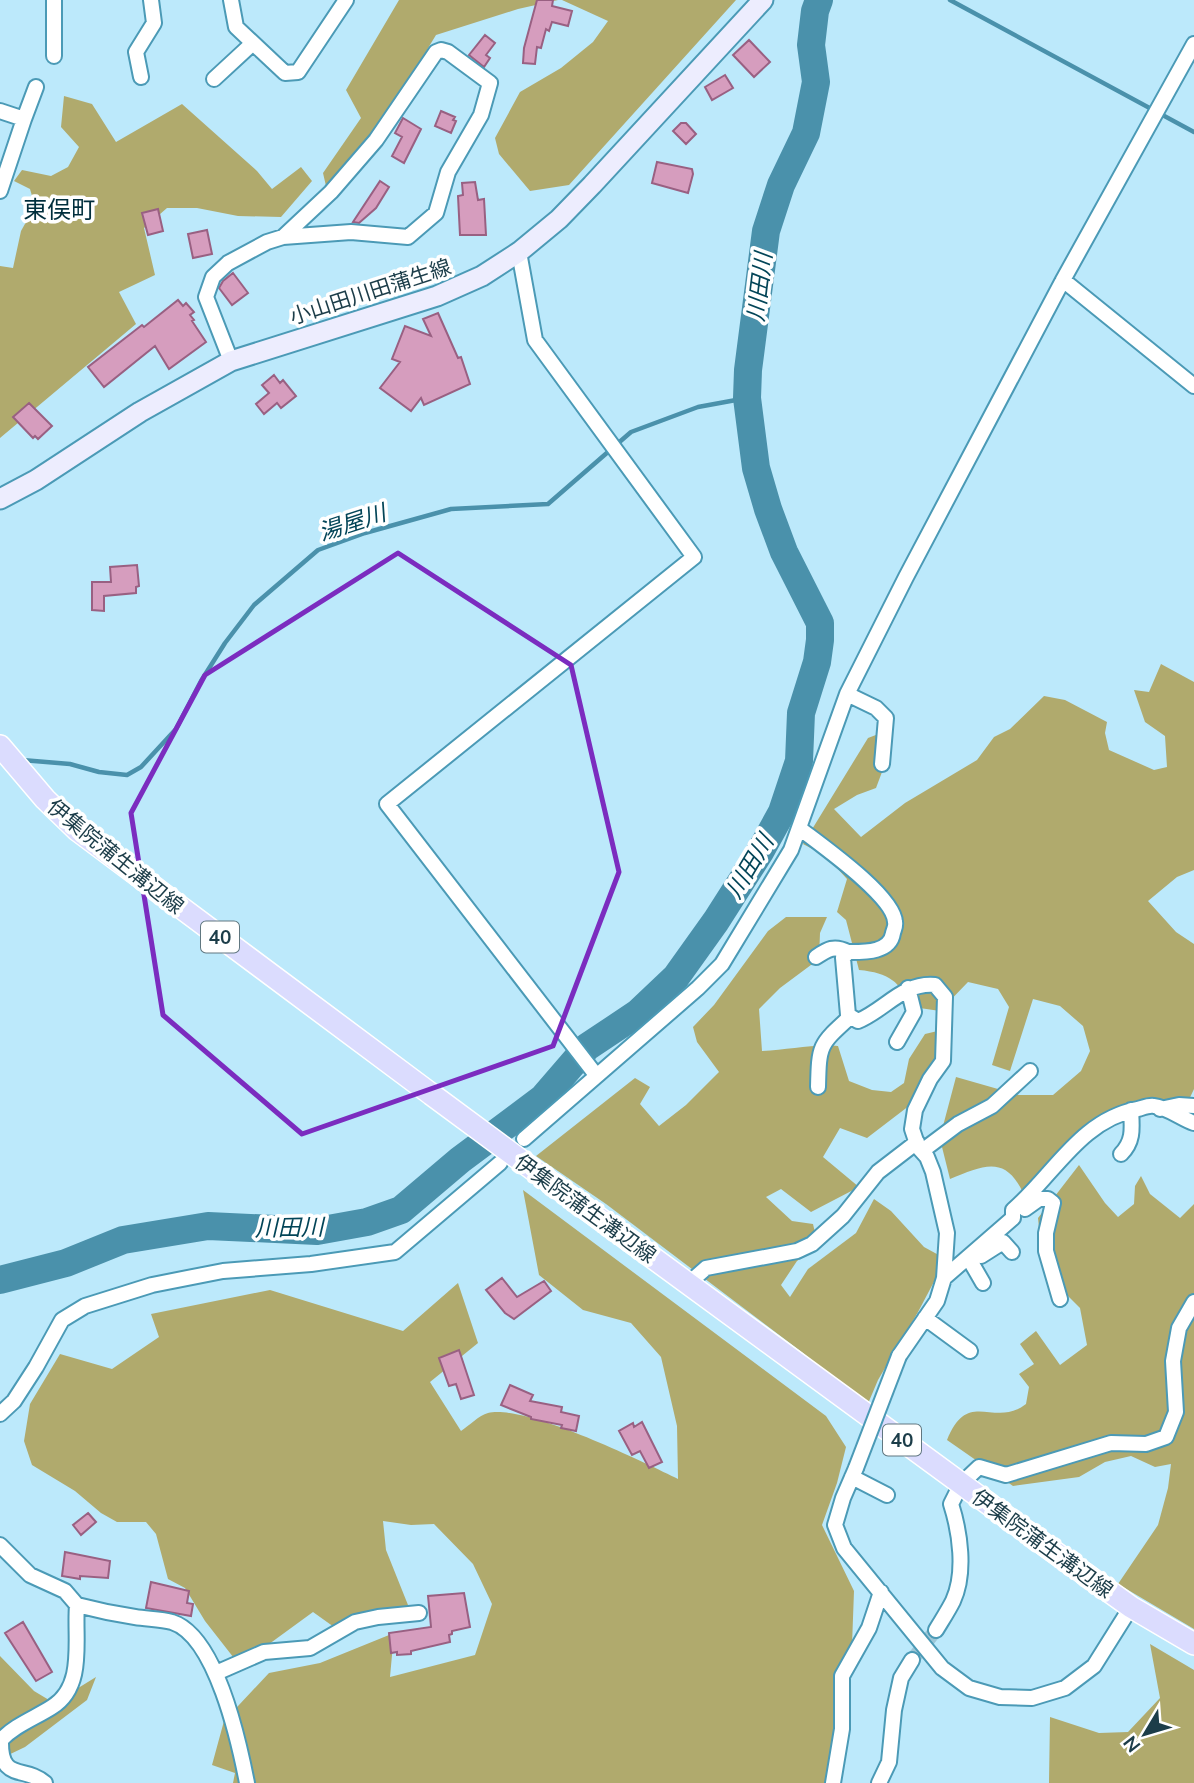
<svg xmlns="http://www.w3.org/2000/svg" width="1194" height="1783" viewBox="0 0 1194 1783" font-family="Mulish,'Noto Sans JP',sans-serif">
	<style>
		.forest { fill: #b0aa6d }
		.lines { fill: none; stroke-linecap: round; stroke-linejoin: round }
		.stream { stroke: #4a91ab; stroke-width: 4.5 }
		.river { stroke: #4a91ab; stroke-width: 28 }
		.building { fill: #d69dbe; stroke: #996082; stroke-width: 2 }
		.street-tunnel { stroke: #9cc7d7; stroke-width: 14; stroke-dasharray: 14 7; stroke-linecap: butt }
		.street-casing { stroke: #4b9ab6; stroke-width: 18 }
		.secondary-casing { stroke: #4b9ab6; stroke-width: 23 }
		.primary-casing { stroke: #fff; stroke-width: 24 }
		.street { stroke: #fff; stroke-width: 14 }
		.secondary { stroke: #ededfe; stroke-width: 19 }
		.primary { stroke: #dbdcfe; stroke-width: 21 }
		.street-bridge-casing { stroke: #4b9ab6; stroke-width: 18; stroke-linecap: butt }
		.primary-bridge-casing { stroke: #fff; stroke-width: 24; stroke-linecap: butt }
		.street-bridge { stroke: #fff; stroke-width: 14 }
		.primary-bridge { stroke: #dbdcfe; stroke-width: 21 }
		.marked { fill: none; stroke: #7b2cbf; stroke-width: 5; stroke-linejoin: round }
		.labels { text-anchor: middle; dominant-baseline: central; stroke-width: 7; stroke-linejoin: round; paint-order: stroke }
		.shield { fill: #fff; stroke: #607780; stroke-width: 2 }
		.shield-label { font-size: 19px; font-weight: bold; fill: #1c3d49 }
		.street-label { font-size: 21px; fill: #1c3d49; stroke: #fff }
		.water-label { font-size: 23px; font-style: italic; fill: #034558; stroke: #fff }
		.quarter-label { font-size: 24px; fill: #002e3c; stroke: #fff }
	</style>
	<rect width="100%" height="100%" fill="#bce9fb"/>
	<path class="forest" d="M399 0H558L518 9 436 35 377 132 326 186 323 173 361 118 346 90Z
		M562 0H736L569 185 530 191 499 154 495 138 520 92 561 68 593 42 608 21Z
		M64 96 92 104 116 142 182 104 257 171 272 189 301 167 312 181 281 217 238 216 197 208H167L144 228 155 275 119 292 136 324 0 438V266L13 268 21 231 35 206 30 189 14 181 22 170 51 176 68 167 79 147 61 127Z
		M1161 664 1194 682V870L1177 877 1148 901 1176 932 1194 944V1089L1185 1108 1130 1113 1076 1138 1025 1197C1007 1155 986 1164 950 1179L942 1147 943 1126 956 1077 1019 1095H1053L1081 1071 1090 1051 1083 1026 1060 1006 1033 999 1010 1071 992 1065 1009 1007 998 989 968 982 940 1011 913 1007C898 981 890 973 859 970L846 920 837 912 847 879 826 856 803 844 868 738 889 730 888 756 876 788 857 795 834 809 861 837 905 803 977 760 994 737 1010 729 1044 696 1065 700 1107 722 1105 733 1109 750 1154 770 1167 767 1165 736 1145 722 1134 690 1149 692Z
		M786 917H827L820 933 819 959 780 988 759 1009 762 1051C788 1050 812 1044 838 1046L849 1081 872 1090 891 1092 904 1083 909 1059 925 1034 946 1029 936 1078 926 1107 918 1099 867 1138 840 1128 823 1157 859 1187 811 1212 781 1189 766 1197 792 1221 813 1224 818 1246 797 1261 781 1285 790 1297 808 1269 856 1233 874 1199 891 1211 924 1247 946 1259 918 1312 878 1380 867 1406 803 1353 606 1204 536 1156 635 1078 650 1087 640 1104 659 1126 686 1105 719 1072 697 1042 693 1027 714 1005 768 931Z
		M1079 1165 1105 1203 1118 1217 1134 1204 1135 1186 1141 1176 1150 1194 1180 1218 1194 1204V1629L1118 1584 1158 1525 1168 1488 1171 1464 1155 1467 1131 1456 1105 1462 1079 1477 1013 1486 947 1440C968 1387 994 1429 1026 1404L1029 1387 1019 1374 1034 1364 1020 1344 1036 1331 1060 1365 1087 1345 1080 1308 1053 1281 1041 1247 1038 1218Z
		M523 1190 826 1416 846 1447 837 1483 822 1525 854 1591 852 1645 833 1783H233L235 1773 212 1765 224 1721 269 1673 320 1663 394 1633 390 1677 475 1655 492 1604 473 1564 434 1524 411 1525 383 1521 386 1550 410 1610 341 1632 313 1612 265 1647 237 1662 205 1621 185 1588 168 1579 156 1534 146 1522H117L101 1513 75 1491 32 1465 24 1441 30 1404 60 1354 112 1369 159 1337 151 1314 270 1290 403 1331 458 1283 478 1343 430 1382 461 1431C469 1426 479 1415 488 1413 525 1404 641 1461 678 1479L677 1426 661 1357 631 1323 583 1310 539 1275Z
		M1150 1644 1194 1670V1783H1049L1050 1717 1099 1733 1128 1732 1160 1698Z
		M0 1656 34 1691 54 1703 96 1677 87 1700 25 1747 0 1759Z"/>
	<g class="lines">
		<path class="stream" d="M950 0 1194 132
			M22 760 70 764 99 772 127 775 141 767 176 729 201 681 225 643 254 605 318 550 365 533 451 509 548 504 631 432 698 407 747 398"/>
		<path class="river" d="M0 1280 66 1263 123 1240 208 1226 317 1231 367 1222 401 1210 460 1160 543 1098 587 1047 638 1013 676 977 716 921 760 852 782 812 799 761 801 713 817 662 820 640V623L784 552 768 509 756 468 747 398 748 370 766 231 781 185 806 133 816 82 811 45 815 11 819 0"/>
	</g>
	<path class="building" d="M537 0H553L552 6 572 11 568 26 552 22 549 31 546 29 541 48 537 47 535 64 523 63 524 48Z
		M485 35 495 43 486 55 490 58 484 67 469 55Z
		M749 40 770 62 754 77 733 55Z
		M725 75 733 88 712 100 705 87Z
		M441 111 455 117 453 120 456 121 451 133 435 126Z
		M403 118 421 129 404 163 392 156 402 137 395 133Z
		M681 123H686L696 134 686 144 673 131Z
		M657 162 692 169 693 174 688 193 652 183Z
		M380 181 389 187 376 208 359 223 353 222Z
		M475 182 478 200 484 199 486 235H460L458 196 463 195 462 183Z
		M158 209 163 231 148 235 142 213Z
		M207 230 212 254 193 258 188 234Z
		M233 273 248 293 232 305 219 288 223 281Z
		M178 300 183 306 186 303 194 312 190 315 194 320 192 321 206 342 169 369 155 346 104 387 88 367 142 325 144 327Z
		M438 313 458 358 461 357 470 384 424 405 421 398 411 411 380 388 400 362 392 359 405 326 431 336 423 319Z
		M274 375 280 383 283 380 296 396 281 408 277 403 264 414 256 404 269 393 262 385Z
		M29 403 52 426 38 439 35 436 33 438 13 417Z
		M137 565 139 586 136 587V593L104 596V611L92 610V582H111L110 567Z
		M502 1278 517 1297 544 1281 551 1291 514 1319 505 1313 486 1290Z
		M459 1350 474 1395 461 1399 456 1384 449 1386 439 1358Z
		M510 1385 533 1395 530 1401 562 1407 561 1412 579 1416 576 1431 561 1428 562 1425 531 1419V1417L501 1405Z
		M642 1422 662 1462 649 1468 640 1451 632 1455 619 1431 633 1423 634 1427Z
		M88 1513 96 1522 81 1535 73 1525Z
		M65 1552 110 1561 108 1578 80 1576V1579L62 1576Z
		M151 1582 189 1591 187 1603 193 1604 191 1616 146 1608Z
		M464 1593 470 1627 452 1631V1634L449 1635 450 1642 411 1651V1654L397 1655V1652L391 1653 389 1633 431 1627 428 1596Z
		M23 1622 52 1672 36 1681 5 1633Z"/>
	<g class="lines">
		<path class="street-tunnel" d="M912 1660 936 1630"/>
		<g class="street-casing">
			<path id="street" d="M54 0V56
				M231 0 236 27 285 73 298 72 346 0
				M141 77 136 52 154 23 151 0
				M214 79 253 43
				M0 111 24 119 36 87
				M0 191 24 119
				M519 252 535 340 694 557 387 804 596 1075
				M1063 280 1194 386
				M231 361 206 297 213 277 228 263 267 242 283 237 351 232 408 237 436 213 448 172 481 115 490 83 448 52 441 50 436 52 376 140 331 192 283 237
				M847 694 876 708 886 718 882 764
				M799 828C821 845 894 896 895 922 896 926 894 929 893 933 890 953 864 952 848 952L843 958 848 1015 858 1021C885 1010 903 982 935 985L945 997 943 1061 930 1079 915 1110 912 1129 918 1147 927 1157 933 1172 947 1233 944 1278 937 1301 899 1356
				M816 957C828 949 834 945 848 952
				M897 1042 914 1012 908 988
				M818 1087C819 1045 819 1045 850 1017
				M1160 1109 1179 1105 1194 1106
				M524 1139 698 988 722 964 791 850 847 694 906 577 1063 280 1194 44
				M922 1151 958 1124 992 1106 1030 1071
				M1121 1154C1134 1141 1132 1128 1131 1110
				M1025 1209 1039 1199H1048L1053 1203 1046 1233V1251L1060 1299
				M981 1256 1003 1242 1012 1252
				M968 1257 983 1283
				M944 1278 1013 1218V1210C1054 1175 1080 1120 1138 1109 1142 1108 1149 1105 1154 1106 1167 1107 1182 1119 1194 1123
				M689 1283 706 1268 797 1251 812 1244 843 1216 878 1172 917 1142
				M925 1318 970 1351
				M0 1414 14 1401 36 1367 62 1320 85 1306 152 1285 223 1271 311 1264 395 1252 500 1163
				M856 1468 843 1498 835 1525 844 1548 942 1668 969 1688 1000 1697 1032 1698 1065 1688 1094 1666 1131 1607
				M852 1477 887 1495
				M0 1545 30 1575 65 1591 77 1605C74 1638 86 1686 52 1707 35 1718 15 1725 1 1740 0 1783 25 1765 45 1783
				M77 1605C96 1610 115 1614 135 1617 147 1619 161 1619 172 1622 216 1636 239 1742 247 1783
				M936 1630C942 1620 948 1611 953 1601 966 1573 960 1532 951 1504L961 1484 979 1467 1006 1475 1111 1443 1146 1444 1166 1437 1176 1412 1173 1361 1179 1328 1194 1302
				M216 1673 264 1652 310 1648 355 1622 378 1617 419 1613
				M833 1783 842 1729V1676L869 1628 881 1592
				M879 1783 889 1762 894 1710 901 1678 912 1660"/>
		</g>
		<g class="secondary-casing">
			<path id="secondary" d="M0 499 36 480 140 412 231 361 437 296 482 276 519 252 559 219 592 185 763 0"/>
		</g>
		<g class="primary-casing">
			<path id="primary" d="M0 746 45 799 77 830 431 1094
				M615 1230 1053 1551 1131 1607 1194 1644"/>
		</g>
		<use href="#street" class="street"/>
		<use href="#secondary" class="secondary"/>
		<use href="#primary" class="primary"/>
		<g class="street-bridge-casing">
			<path id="street-bridge" d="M856 1468 899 1356"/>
		</g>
		<g class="primary-bridge-casing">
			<path id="primary-bridge" d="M431 1094 615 1230"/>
		</g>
		<use href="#street-bridge" class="street-bridge"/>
		<use href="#primary-bridge" class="primary-bridge"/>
	</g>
	<path class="marked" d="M398 553 571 665 619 872 553 1046 302 1134 163 1015 131 813 205 675Z"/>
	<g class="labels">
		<g class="shield">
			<rect x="201" y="921.5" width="38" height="31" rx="5"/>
			<rect x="883" y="1424.5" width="38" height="31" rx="5"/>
		</g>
		<g class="shield-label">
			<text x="220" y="937">40</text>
			<text x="902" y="1440">40</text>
		</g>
		<g class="street-label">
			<text transform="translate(370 291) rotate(-18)">小山田川田蒲生線</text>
			<text transform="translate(116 856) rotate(39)">伊集院蒲生溝辺線</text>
			<text transform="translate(586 1208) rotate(36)">伊集院蒲生溝辺線</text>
			<text transform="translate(1043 1543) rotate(36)">伊集院蒲生溝辺線</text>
		</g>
		<g class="water-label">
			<text transform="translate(759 287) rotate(-83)">川田川</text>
			<text transform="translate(352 522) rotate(-18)">湯屋川</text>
			<text transform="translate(749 866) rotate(-59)">川田川</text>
			<text transform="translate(289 1227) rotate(-1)">川田川</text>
		</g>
		<g class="quarter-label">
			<text x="59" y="209">東俣町</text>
		</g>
	</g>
	<g transform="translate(1145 1734) rotate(232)" stroke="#ffffff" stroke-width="5" paint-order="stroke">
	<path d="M0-5L12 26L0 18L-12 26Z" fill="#1c3d49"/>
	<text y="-10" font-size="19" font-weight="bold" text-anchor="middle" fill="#1c3d49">N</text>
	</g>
</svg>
